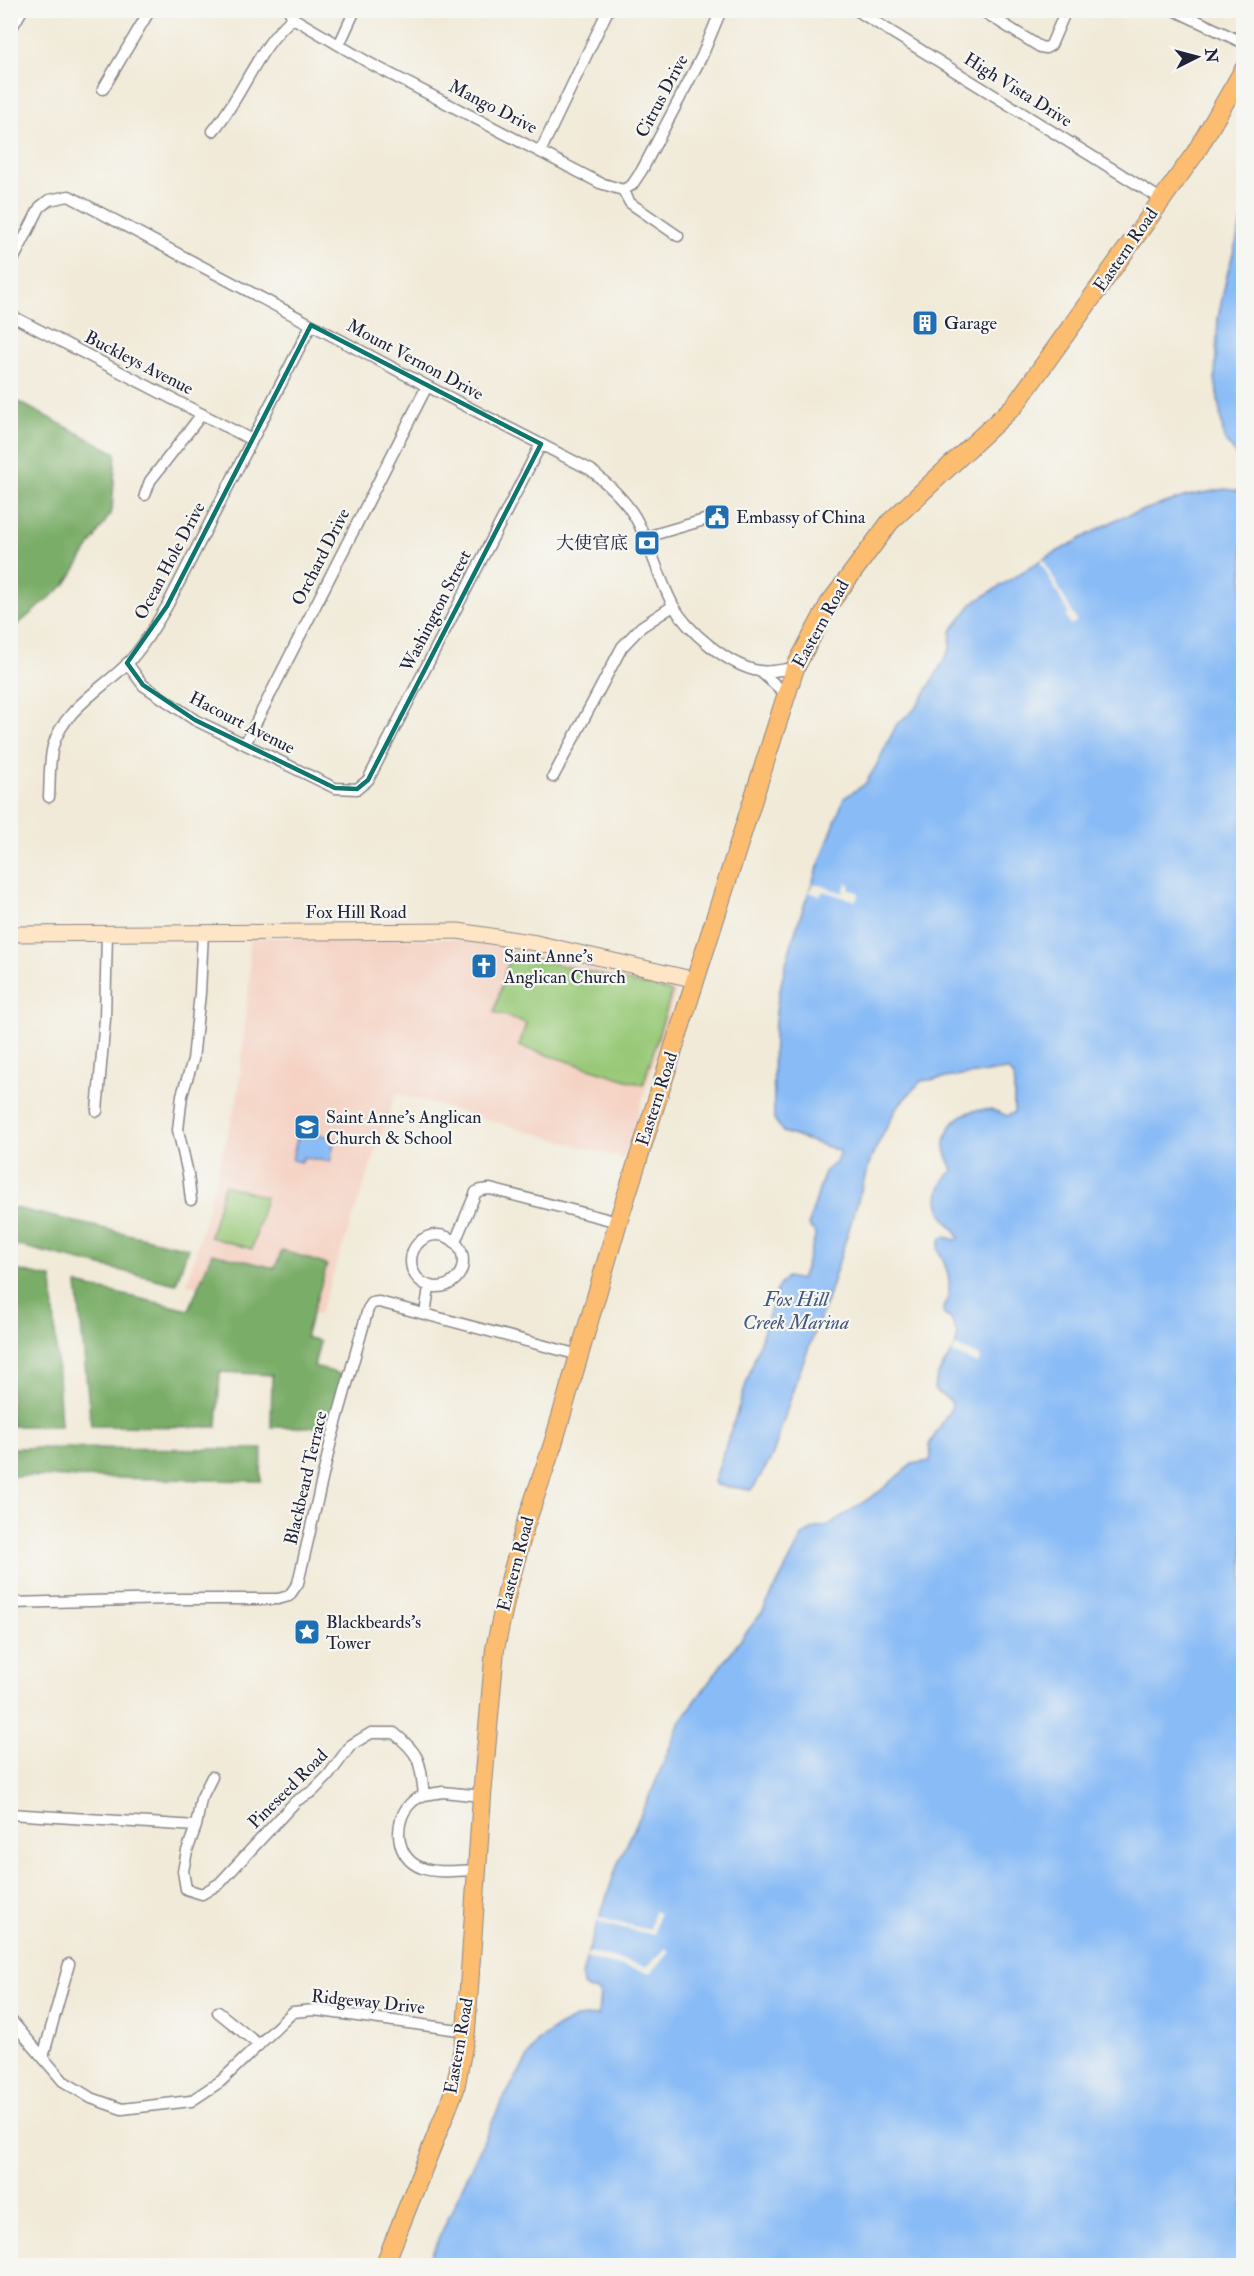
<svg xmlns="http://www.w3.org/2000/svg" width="1254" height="2276" viewBox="0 0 1254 2276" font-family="'IM FELL Double Pica','Noto Serif SC',serif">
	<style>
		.built { fill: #f5d2c3 }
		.green { fill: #99c978; stroke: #5e765a; stroke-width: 1.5 }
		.forest { fill: #7aad68; stroke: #4e6852; stroke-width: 1.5 }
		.water { fill: #89bbf6; stroke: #566e98; stroke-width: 1.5 }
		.pier { fill: #f1ead8 }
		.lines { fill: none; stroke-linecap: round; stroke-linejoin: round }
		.minor-casing { stroke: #8a868a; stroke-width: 13 }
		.secondary-casing { stroke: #8a868a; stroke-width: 17 }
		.trunk-casing { stroke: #8a868a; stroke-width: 20 }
		.minor { stroke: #fff; stroke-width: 10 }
		.secondary { stroke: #fee5c5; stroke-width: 15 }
		.trunk { stroke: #fcbd6f; stroke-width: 18 }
		.marked { fill: none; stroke: #0f766e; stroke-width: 4.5; stroke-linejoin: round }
		.labels { text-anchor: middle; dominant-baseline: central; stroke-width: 4.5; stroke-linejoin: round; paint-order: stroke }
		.street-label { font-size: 18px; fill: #22223b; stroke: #f6f6f2 }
		.poi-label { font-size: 18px; fill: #22223b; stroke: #f6f6f2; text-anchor: start }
		.water-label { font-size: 20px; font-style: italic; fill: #46587c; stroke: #f6f6f2 }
	</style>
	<rect width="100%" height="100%" fill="#f6f6f2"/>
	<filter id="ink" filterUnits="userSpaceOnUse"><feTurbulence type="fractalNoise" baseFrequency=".0167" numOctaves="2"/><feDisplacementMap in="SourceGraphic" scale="12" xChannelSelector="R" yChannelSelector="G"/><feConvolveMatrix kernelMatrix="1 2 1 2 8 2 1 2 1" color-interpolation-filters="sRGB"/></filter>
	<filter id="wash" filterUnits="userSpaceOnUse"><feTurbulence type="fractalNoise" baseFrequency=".008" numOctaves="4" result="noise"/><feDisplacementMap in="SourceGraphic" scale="24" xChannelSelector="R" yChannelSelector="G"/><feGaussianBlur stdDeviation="1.35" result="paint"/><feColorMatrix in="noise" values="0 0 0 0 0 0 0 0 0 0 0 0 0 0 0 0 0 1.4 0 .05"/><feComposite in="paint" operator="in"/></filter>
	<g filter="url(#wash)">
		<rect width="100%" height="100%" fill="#f1ead8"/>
		<path class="built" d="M250 937 453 939 502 946 677 989 624 1159 396 1093 319 1315 187 1284 238 1096 249 984Z"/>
		<path class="green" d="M511 953 672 992 643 1085 519 1046 526 1023 494 1012Z
			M224 1185 266 1197 252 1249 210 1237Z"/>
		<path class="forest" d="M11 398 116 453 112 511 66 584 16 626 10 625Z
			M11 1207 188 1248 176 1284 11 1244Z
			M282 1250 327 1265 305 1337 320 1341 314 1366 343 1375 330 1427H271L272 1375 220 1372 217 1427 91 1426 77 1284 189 1310 212 1253 275 1268Z
			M11 1269 52 1278 61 1426H11Z
			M11 1448 262 1449 261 1481 11 1476Z"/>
		<path class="water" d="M1243 218V464L1224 439 1215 378 1218 318 1227 275Z
			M1225 489 1243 492V2265L426 2266 501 2103 537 2042 556 2028 576 2018 598 2016 600 1994 598 1991 587 1989 583 1985 582 1976 588 1952 618 1863 654 1786 680 1722 722 1664 763 1611 803 1535 815 1528 829 1525 880 1491 912 1464 930 1461 931 1454 929 1445 952 1407 951 1401 934 1390C934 1376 944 1366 951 1354 955 1349 956 1342 958 1336L951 1319 944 1315 943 1308C955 1288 948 1269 938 1249L941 1238 945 1237 956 1240 959 1238C956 1230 949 1225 945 1218 933 1202 938 1182 953 1171 951 1162 944 1154 945 1144 947 1113 983 1101 1007 1116L1014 1113V1076L1007 1070 921 1081 897 1107 871 1158 827 1300 796 1381 772 1457 752 1490 716 1485 714 1482 778 1287 787 1277 801 1280 815 1238V1232L808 1226 824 1174 828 1168 835 1164 840 1151 783 1132 774 1119C774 1079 771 1039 778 999 791 930 820 864 844 798L865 784 875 768 897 724 915 709 930 685 950 649 951 631 973 603 1040 561 1119 518 1187 496Z
			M299 1130 335 1138 330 1162 303 1157 302 1162 292 1160Z"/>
		<path class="pier" d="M1043 559 1077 621 1070 625 1066 616 1069 614 1040 561Z
			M813 883 843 893 846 883 850 884 849 889 859 893 856 901 823 891 820 896 809 892Z
			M955 1346 981 1357 978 1364 952 1353Z
			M654 1911 659 1913 654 1935 597 1922 599 1918 650 1930Z
			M666 1948 669 1952 652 1972 649 1973 586 1958 588 1952 647 1967Z"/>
	</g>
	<g filter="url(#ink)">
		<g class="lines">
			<g class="minor-casing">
				<path id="minor" d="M289 10 293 18 371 64 600 183 623 190 630 203 678 236
					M856 10 1161 199
					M981 10 1040 47 1046 48 1051 45 1066 10
					M1174 10 1244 43
					M485 11V10
					M10 31 22 10
					M339 45 355 10
					M103 89 150 10
					M213 131C243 96 257 47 293 18
					M541 150 608 10
					M623 190 632 185 642 170 702 56 721 10
					M10 266 40 207 49 200 69 196 427 386 591 470C607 484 624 498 635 517 651 545 658 577 673 605 687 631 729 666 759 671 770 673 784 669 795 668
					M10 315 252 440
					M145 495 150 481 202 414
					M646 537 718 516
					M127 663 143 685 195 720 335 788 357 789 368 780 541 444
					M761 672 786 694
					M245 744 427 386
					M553 777 622 647 641 627 673 606
					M49 797C50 780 49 762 53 746 63 710 102 689 127 664 143 647 155 626 167 606L311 325
					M10 960 11 934
					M97 1111 105 1019 107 932
					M191 1200 188 1174 178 1130 182 1095 193 1060 200 993 203 932
					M411 1261a26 26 0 1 1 52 0a26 26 0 1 1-52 0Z
					M455 1242 476 1192 481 1190 490 1189 618 1222
					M425 1314 429 1287
					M10 1603 170 1599H278L289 1596 298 1583 331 1441 368 1309 372 1303 379 1302 579 1355
					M212 1777 201 1799 196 1826 187 1851 183 1871 186 1889 202 1894 220 1883 296 1801 313 1791 328 1776 351 1745 371 1733H394C421 1755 420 1761 424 1795L443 1792 482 1796
					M424 1795C420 1797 415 1799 412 1802 392 1820 395 1859 422 1868 438 1874 461 1870 478 1870
					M10 1814 196 1826
					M218 2012 259 2045
					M10 2019 63 2081 91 2098 122 2109 191 2101 221 2081 293 2012 314 2010 466 2031
					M43 2057 69 1964"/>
			</g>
			<g class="secondary-casing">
				<path id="secondary" d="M10 934 458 931 536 943 696 980"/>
			</g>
			<g class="trunk-casing">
				<path id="trunk" d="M384 2266 455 2089 466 2031 482 1796 495 1649 508 1588 525 1526 553 1444 618 1222 795 668 829 604 890 522 1015 405 1196 152 1244 69"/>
			</g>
			<use href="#minor" class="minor"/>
			<use href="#secondary" class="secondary"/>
			<use href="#trunk" class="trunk"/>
		</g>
	</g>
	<path class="marked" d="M311 325 541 444 368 780 357 789 335 788 195 720 143 685 127 663 167 606Z"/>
	<defs>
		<g id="building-square" transform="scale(1.35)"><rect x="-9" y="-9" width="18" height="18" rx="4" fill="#1f6fb2" stroke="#f6f6f2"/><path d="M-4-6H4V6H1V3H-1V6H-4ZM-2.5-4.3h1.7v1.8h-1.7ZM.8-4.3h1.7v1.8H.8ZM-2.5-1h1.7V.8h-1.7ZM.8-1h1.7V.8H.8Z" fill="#fff"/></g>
		<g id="civic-square" transform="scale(1.35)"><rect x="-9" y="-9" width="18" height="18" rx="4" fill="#1f6fb2" stroke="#f6f6f2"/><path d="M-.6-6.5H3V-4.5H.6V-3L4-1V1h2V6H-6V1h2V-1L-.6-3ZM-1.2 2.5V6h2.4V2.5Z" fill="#fff"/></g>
		<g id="bank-square" transform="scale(1.35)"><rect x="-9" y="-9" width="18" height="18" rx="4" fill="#1f6fb2" stroke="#f6f6f2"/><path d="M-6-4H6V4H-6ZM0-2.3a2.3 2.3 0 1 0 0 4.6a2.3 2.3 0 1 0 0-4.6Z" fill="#fff"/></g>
		<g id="church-square" transform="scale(1.35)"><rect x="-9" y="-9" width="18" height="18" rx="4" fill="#1f6fb2" stroke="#f6f6f2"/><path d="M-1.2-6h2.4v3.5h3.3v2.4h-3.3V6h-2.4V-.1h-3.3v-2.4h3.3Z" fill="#fff"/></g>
		<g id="school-square" transform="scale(1.35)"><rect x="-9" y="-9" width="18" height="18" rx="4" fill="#1f6fb2" stroke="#f6f6f2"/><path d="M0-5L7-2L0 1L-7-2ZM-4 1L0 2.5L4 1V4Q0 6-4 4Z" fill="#fff"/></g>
		<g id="sight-square" transform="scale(1.35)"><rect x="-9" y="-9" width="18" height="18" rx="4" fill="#1f6fb2" stroke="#f6f6f2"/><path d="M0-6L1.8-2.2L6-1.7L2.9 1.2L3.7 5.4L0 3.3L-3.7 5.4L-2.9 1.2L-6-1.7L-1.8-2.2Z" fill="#fff"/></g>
	</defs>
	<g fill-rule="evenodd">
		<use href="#building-square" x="925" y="323"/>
		<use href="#civic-square" x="717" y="517"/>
		<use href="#bank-square" x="647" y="543"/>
		<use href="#church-square" x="484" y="966"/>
		<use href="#school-square" x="307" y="1127"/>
		<use href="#sight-square" x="307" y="1632"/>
	</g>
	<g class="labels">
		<g class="street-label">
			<text transform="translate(1018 90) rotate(32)">High Vista Drive</text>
			<text transform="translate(662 96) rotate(-62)">Citrus Drive</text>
			<text transform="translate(493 107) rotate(27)">Mango Drive</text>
			<text transform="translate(1126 250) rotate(-55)">Eastern Road</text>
			<text transform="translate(415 360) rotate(28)">Mount Vernon Drive</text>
			<text transform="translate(139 363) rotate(27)">Buckleys Avenue</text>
			<text transform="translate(321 557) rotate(-63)">Orchard Drive</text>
			<text transform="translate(170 561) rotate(-62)">Ocean Hole Drive</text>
			<text transform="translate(436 611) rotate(-63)">Washington Street</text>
			<text transform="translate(821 624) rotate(-61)">Eastern Road</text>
			<text transform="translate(242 723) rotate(27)">Hacourt Avenue</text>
			<text x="356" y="912">Fox Hill Road</text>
			<text transform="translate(657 1099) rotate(-72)">Eastern Road</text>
			<text transform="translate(306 1478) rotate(-77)">Blackbeard Terrace</text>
			<text transform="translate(516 1564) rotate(-75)">Eastern Road</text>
			<text transform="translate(288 1789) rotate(-45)">Pineseed Road</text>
			<text transform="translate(368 2002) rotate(6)">Ridgeway Drive</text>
			<text transform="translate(459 2046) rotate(-80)">Eastern Road</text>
		</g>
		<g class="poi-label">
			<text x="944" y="323">Garage</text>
			<text x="736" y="517">Embassy of China</text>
			<text x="628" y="543" text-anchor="end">大使官底</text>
			<text x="504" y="956">Saint Anne's<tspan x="504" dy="21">Anglican Church</tspan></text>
			<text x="326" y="1117">Saint Anne's Anglican<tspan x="326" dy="21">Church &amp; School</tspan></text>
			<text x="326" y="1622">Blackbeards's<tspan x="326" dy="21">Tower</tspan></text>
		</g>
		<g class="water-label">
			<text x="796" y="1299">Fox Hill<tspan x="796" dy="23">Creek Marina</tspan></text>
		</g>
	</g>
	<rect width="1254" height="2276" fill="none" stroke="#f6f6f2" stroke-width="36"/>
	<g transform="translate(1197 57) rotate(84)" stroke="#f6f6f2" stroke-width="4.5" paint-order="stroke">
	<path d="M0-4.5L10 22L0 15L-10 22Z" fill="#22223b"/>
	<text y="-9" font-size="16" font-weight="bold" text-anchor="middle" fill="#22223b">N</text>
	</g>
</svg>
